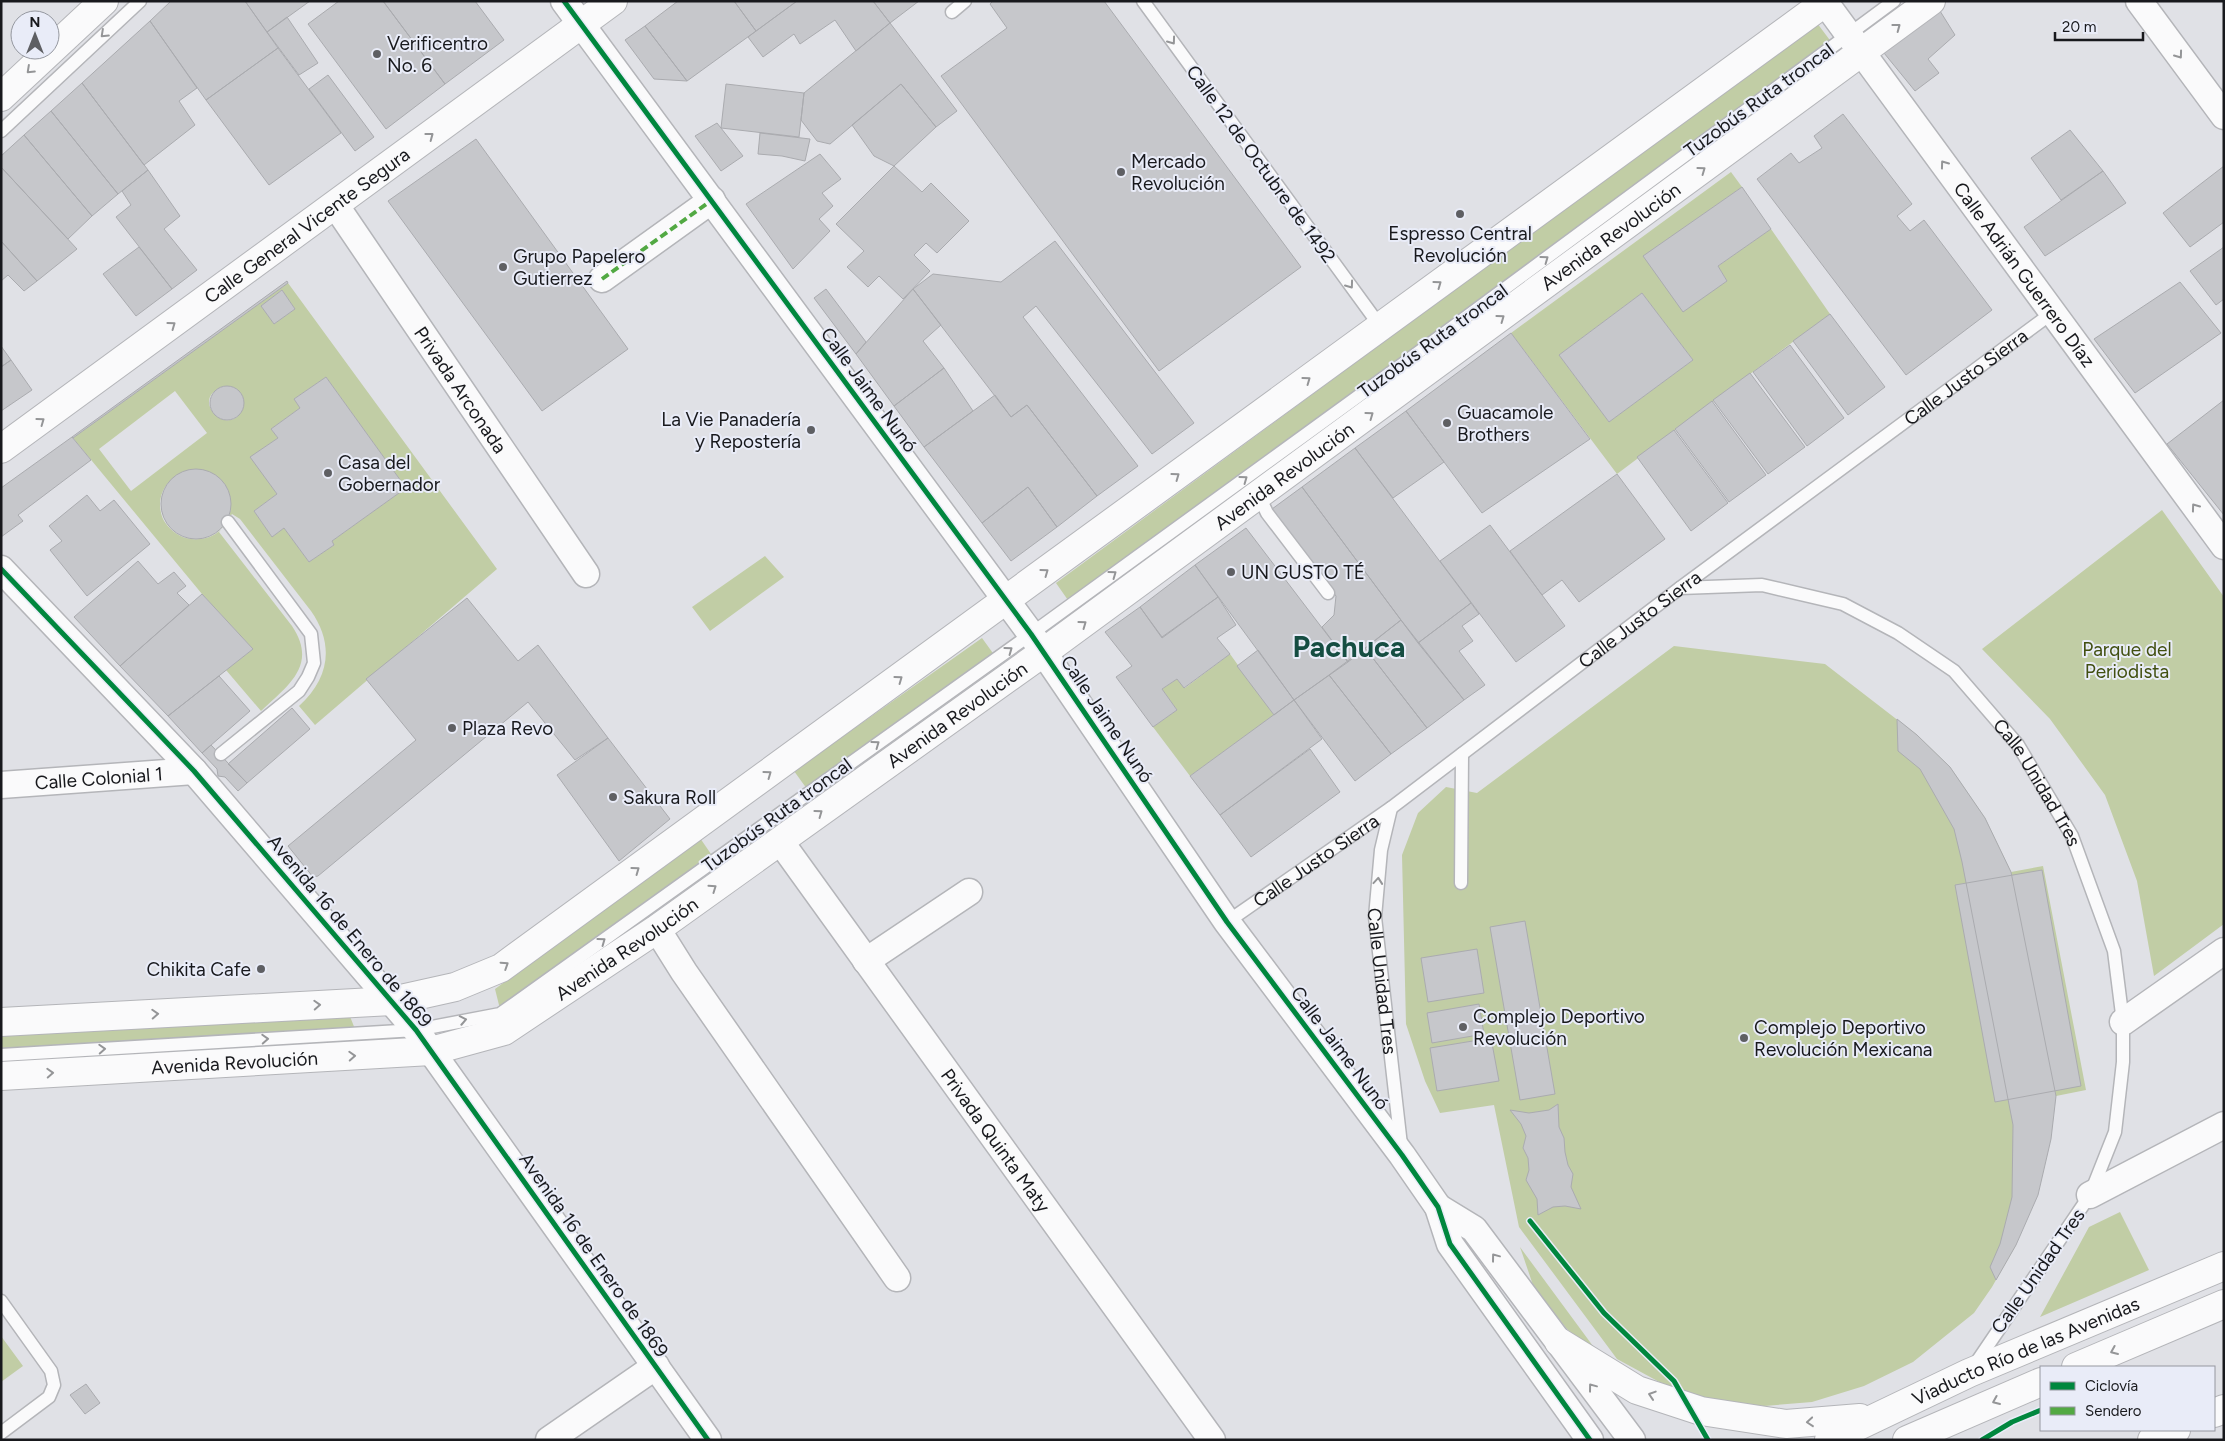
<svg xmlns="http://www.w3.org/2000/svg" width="2225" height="1441" viewBox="0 0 2225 1441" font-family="Figtree,sans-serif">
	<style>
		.green { fill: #c1cda5; fill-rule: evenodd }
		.building { fill: #c6c7cb; stroke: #aaabaf }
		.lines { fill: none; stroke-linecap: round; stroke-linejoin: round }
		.lane-casing { stroke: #b4b5b9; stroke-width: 15 }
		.street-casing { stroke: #b4b5b9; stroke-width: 29 }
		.secondary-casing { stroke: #b4b5b9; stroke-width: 30 }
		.lane { stroke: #fafafb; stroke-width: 12 }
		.street { stroke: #fafafb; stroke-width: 26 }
		.secondary { stroke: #fafafb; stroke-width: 28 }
		.quiet { stroke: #52a943; stroke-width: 4; stroke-dasharray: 8 4; stroke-linecap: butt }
		.cycleway-casing { stroke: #e9ecf8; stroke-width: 8 }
		.cycleway { stroke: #00873e; stroke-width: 5 }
		.oneway { stroke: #949597 }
		.poi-dot { fill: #5e5f63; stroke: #e9ecf8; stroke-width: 2 }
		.labels { text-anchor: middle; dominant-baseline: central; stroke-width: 4; stroke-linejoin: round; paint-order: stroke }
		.poi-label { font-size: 19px; fill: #18191d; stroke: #e9ecf8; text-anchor: start }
		.street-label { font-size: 19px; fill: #18191d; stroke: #e9ecf8 }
		.park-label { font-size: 19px; fill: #414f10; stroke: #e9ecf8 }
		.town-label { font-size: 29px; font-weight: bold; fill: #154d42; stroke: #e9ecf8 }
	</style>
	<rect width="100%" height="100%" fill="#e0e1e6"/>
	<path class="green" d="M1817 23 1832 43 1070 603 1056 583Z
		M1731 172 1742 187 1644 256 1683 311 1727 281 1718 266 1771 229 1830 314 1617 474 1511 333ZM1642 293 1693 360 1609 422 1559 355Z
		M288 283 497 569 315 725 299 706C329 679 335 645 311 611L240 519 232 514 219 532 292 626C318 665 289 685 261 711L226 670 253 649 202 594 73 438ZM282 290 295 309 274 324 261 306ZM326 377 406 488 332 541 334 545 309 562 284 528 272 537 254 511 277 494 251 457 278 438 271 429 300 408 294 399ZM225 386 236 389C242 395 245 402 242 410 229 439 186 398 225 386ZM175 391 207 433 131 491 99 449ZM194 469C251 474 237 550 186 538 177 536 167 527 163 519 153 494 170 473 194 469Z
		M2162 510 2224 597V924L2154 976 2137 881 2105 795 2050 719 1982 649Z
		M765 556 784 577 710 631 692 607Z
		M982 638 995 656 807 789 794 771Z
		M1674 646 1825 664 1917 735 1950 767 1985 818 2011 872 2043 866 2086 1090 2056 1096 2016 1245 1992 1287 1974 1313 1913 1362 1864 1386 1812 1402 1764 1406 1710 1401 1663 1384 1617 1359 1519 1227 1494 1105 1440 1113 1425 1081 1406 1024 1402 855 1418 813 1446 787 1477 793Z
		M1230 654 1274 715 1190 776 1153 727 1177 710 1162 689 1177 679 1185 688Z
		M700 838 711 854 500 1009 495 989Z
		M349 1014 355 1029 1 1050V1034Z
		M2120 1212 2149 1270 2040 1317 2089 1227Z
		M1520 1247 1604 1361 1567 1329 1534 1288Z
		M1 1336 23 1366 1 1382Z"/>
	<path class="building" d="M171 1H245L278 48 206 100 150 21Z
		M245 1H310L267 32Z
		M339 1H383L445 84 386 129 308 24Z
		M383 1H475L504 40 445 84Z
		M678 1H734L756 31 687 81 645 26Z
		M734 1H797L756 31Z
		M797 1H873L890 23 856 51 835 20 800 44 794 34 763 57 748 37Z
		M873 1H919L890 23Z
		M993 1H1104L1301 267 1159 371 941 76 1007 28 990 4Z
		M1940 11 1955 35 1928 59 1939 73 1915 91 1884 53Z
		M287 17 318 63 299 75 267 32Z
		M150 21 197 88 179 101 195 125 144 165 82 83Z
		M890 23 957 111 936 127 901 84 830 144 817 141 801 120 804 93Z
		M645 26 687 81 654 79 625 40Z
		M278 48 341 133 269 185 206 100Z
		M328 75 374 137 355 151 309 89Z
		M82 83 148 170 118 194 51 111Z
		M726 84 804 93 799 137 721 128Z
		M901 84 936 127 894 166 874 156 852 125Z
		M51 111 118 194 92 216 24 135Z
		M1843 114 1912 204 1897 216 1910 231 1924 220 1992 310 1906 375 1757 179 1791 153 1799 163 1822 148 1814 136Z
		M717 123 743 156 721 171 695 136Z
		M2070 130 2103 171 2061 200 2031 158Z
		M760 133 810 139 805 161 782 156 758 154Z
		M24 135 92 216 68 239 1 167V156Z
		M476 139 628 349 542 411 388 201Z
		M820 154 841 179 822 193 833 206 819 219 830 231 793 269 746 204Z
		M894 166 922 192 931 183 969 221 937 253 926 243 914 255 930 271 903 299 879 276 868 287 847 267 864 251 836 224Z
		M2224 166V222L2190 247 2163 213Z
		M1 167 77 249 37 281 1 241Z
		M148 170 180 216 164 229 197 270 172 289 116 217 131 205 122 191Z
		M2103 171 2126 203 2045 256 2024 227Z
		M1742 187 1771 229 1718 266 1727 281 1683 312 1643 256Z
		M1 241 37 281 24 291 8 275 1 281Z
		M1055 241 1194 423 1152 454 1036 306 1023 317 1138 466 1097 496 1027 405 1011 417 913 289 933 274 1001 282Z
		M139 247 172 289 136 316 103 274Z
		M2224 247V299L2216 305 2190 271Z
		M287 281 288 283 73 438 72 437Z
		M2180 282 2221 333 2135 393 2094 339Z
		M826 289 866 342 856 354 814 298Z
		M913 289 941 325 923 341 944 368 894 406 856 354Z
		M282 290 295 309 274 324 261 306Z
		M1642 293 1693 360 1609 422 1559 355Z
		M1830 314 1885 387 1848 415 1793 341Z
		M1511 333 1590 439 1482 513 1406 411Z
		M1790 345 1844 418 1807 446 1753 372Z
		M1 346 11 360 1 367Z
		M11 360 32 390 1 411V367Z
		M944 368 973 411 924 447 894 406Z
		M1750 373 1805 447 1768 474 1713 400Z
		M326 377 406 488 332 541 334 545 309 562 284 528 272 537 254 511 277 494 250 457 278 438 271 429 300 408 294 399Z
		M210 403a17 17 0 1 1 34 0a17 17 0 1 1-34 0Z
		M995 395 1011 417 1027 405 1097 496 1057 527 1028 487 982 523 924 447Z
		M2224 400V515L2167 444Z
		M1712 401 1766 475 1729 502 1675 429Z
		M1406 411 1444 462 1393 498 1355 448Z
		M1674 430 1728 503 1691 531 1637 457Z
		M72 437 91 460 18 515 23 521 1 537V488Z
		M1355 448 1471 603 1418 643 1302 487Z
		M161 504a35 35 0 1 1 70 0a35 35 0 1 1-70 0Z
		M1617 474 1665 539 1579 602 1562 580 1542 595 1510 551Z
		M1028 487 1057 527 1011 561 982 523Z
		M1302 487 1401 620 1348 662 1322 627 1334 615 1336 596 1272 509Z
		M87 495 100 511 114 500 150 544 87 596 50 550 62 541 49 526Z
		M1490 525 1565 626 1516 662 1440 561Z
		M1246 528 1348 662 1294 700 1195 565Z
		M138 561 158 584 174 572 186 586 177 593 189 605 120 666 74 617Z
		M1195 565 1218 597 1162 638 1140 607Z
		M202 594 253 649 168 716 120 666Z
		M1218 597 1236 625 1217 638 1230 654 1184 688 1177 679 1162 689 1177 710 1153 727 1116 677 1132 666 1105 632 1140 607 1162 637Z
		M467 598 518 661 538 645 608 738 575 760 528 702 318 876 313 877 288 846 416 740 366 679Z
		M1471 603 1479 614 1462 626 1473 641 1459 651 1485 685 1464 700 1418 643Z
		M1401 620 1464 700 1427 728 1365 648Z
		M1365 648 1427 728 1391 754 1329 675Z
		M1258 650 1294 700 1274 715 1237 666Z
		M1329 675 1391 754 1355 781 1294 700Z
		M219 676 250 711 202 753 168 716Z
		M1294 700 1322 739 1220 815 1190 776Z
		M292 708 310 729 247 783 228 764Z
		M1897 719 1917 735 1950 767 1985 818 2011 872 2056 1096 2051 1139 2038 1195 2016 1245 1996 1280 1990 1267 2000 1244 2012 1197 2013 1125 1962 862 1954 829 1920 769 1898 751Z
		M608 738 670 819 619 861 557 775Z
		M211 745 247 783 238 791 225 777 218 776 217 769 202 753Z
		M1310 749 1340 792 1251 857 1220 815Z
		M2042 870 2081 1086 1995 1102 1955 885Z
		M1525 921 1555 1094 1520 1100 1490 927Z
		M1477 949 1484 993 1428 1002 1421 958Z
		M1479 1004 1484 1034 1432 1043 1427 1013Z
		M1491 1038 1499 1081 1437 1091 1430 1048Z
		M1558 1104 1559 1127 1564 1138 1565 1152 1568 1165 1573 1174 1571 1187 1581 1209 1565 1206 1553 1207 1538 1215 1537 1199 1526 1180 1529 1170 1528 1158 1523 1148 1526 1136 1521 1124 1510 1110 1529 1113 1549 1110Z
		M86 1384 100 1403 85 1414 70 1395Z"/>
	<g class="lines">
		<g class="lane-casing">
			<g id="lane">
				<path d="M1143 1 1380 326"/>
				<path d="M952 12 965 1"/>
				<path d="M1 131 140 1"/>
				<path d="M1259 496 1267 513 1328 593"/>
				<path id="s1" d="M1680 588 1762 585 1843 604 1898 633 1954 671 2018 745 2072 836 2114 951 2123 1022V1062L2115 1132 2090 1195 1974 1366"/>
				<path d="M221 754 299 691 308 677 314 663 311 634 228 522"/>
				<path id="s2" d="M1391 808 1381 850 1375 917 1401 1145"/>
				<path d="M1461 883 1462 754"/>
				<path id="s3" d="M1227 922 1391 808 1680 588 2052 313"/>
				<path d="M1 1055 416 1030 500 1014 1031 634 1404 363 1894 1"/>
				<path d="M1 1301 51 1371 54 1385 49 1397 1 1433"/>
			</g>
		</g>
		<g class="street-casing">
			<g id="street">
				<path d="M564 1 1031 634 1227 922 1402 1155 1438 1207 1450 1244 1590 1440"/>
				<path id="s4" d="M1824 1 2224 546"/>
				<path d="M2139 1 2224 116"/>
				<path id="s5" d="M336 206 586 574"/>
				<path d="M602 279 712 200"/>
				<path d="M1 569 194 771 416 1030 708 1440"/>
				<path id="s6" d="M1 785 194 771"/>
				<path id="s7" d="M780 841 1212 1440"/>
				<path d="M657 929 684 972 897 1278"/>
				<path d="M866 961 969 892"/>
				<path d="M2123 1022 2224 951"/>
				<path d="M2090 1195 2224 1125"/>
				<path d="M1438 1207 1474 1229 1632 1440"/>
				<path d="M549 1440 656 1366"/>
			</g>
		</g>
		<g class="secondary-casing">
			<g id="secondary">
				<path d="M1 97 104 1"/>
				<path id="s8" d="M1 449 613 1"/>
				<path d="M1 1022 392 1001 455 987 501 968 1827 1"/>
				<path id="s9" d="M1 1076 431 1051 504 1031 657 929 1044 652 1931 1"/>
				<path d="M1559 1342 1637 1390 1701 1411 1786 1424 1860 1418"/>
				<path d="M2076 1367 2224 1304"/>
				<path d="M2214 1413 2224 1409"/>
				<path id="s10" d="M1829 1440 1969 1373 2224 1266"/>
				<path d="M1907 1440 2041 1382"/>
				<path d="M2152 1440 2176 1430"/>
			</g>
		</g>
		<use href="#lane" class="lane"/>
		<use href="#street" class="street"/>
		<use href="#secondary" class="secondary"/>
		<path class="quiet" d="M602 279 712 200"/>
		<g class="cycleway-casing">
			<path id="cycleway" d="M564 1 1031 634 1227 922 1402 1155 1438 1207 1450 1244 1590 1440
				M1 569 194 771 416 1030 708 1440
				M1530 1221 1604 1313 1674 1381 1708 1440
				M1982 1440 2012 1422 2041 1410"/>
		</g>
		<use href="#cycleway" class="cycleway"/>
	</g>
	<defs><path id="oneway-chevron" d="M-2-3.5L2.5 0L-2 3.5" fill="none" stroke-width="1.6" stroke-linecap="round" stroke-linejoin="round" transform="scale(1.25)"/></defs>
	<g class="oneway">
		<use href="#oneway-chevron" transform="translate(1897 27) rotate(-37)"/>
		<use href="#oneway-chevron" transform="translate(104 34) rotate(137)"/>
		<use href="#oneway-chevron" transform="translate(1172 41) rotate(54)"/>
		<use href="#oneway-chevron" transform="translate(2179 55) rotate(54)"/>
		<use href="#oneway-chevron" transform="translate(30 70) rotate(137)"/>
		<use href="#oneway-chevron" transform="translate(430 136) rotate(-37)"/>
		<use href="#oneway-chevron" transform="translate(1944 164) rotate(-126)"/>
		<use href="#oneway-chevron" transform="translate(1702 170) rotate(-36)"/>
		<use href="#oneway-chevron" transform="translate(1545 259) rotate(-36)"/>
		<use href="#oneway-chevron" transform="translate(1438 284) rotate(-36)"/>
		<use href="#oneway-chevron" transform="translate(1350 285) rotate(54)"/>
		<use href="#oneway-chevron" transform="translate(1501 318) rotate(-36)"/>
		<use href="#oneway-chevron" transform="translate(172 325) rotate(-36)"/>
		<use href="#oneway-chevron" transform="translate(1307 380) rotate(-36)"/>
		<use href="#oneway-chevron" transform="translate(1370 415) rotate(-36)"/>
		<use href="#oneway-chevron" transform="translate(41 421) rotate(-36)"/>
		<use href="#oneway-chevron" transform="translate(1176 476) rotate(-36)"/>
		<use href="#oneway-chevron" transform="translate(1244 479) rotate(-36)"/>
		<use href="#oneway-chevron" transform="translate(2195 507) rotate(-126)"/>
		<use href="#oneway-chevron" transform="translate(1045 572) rotate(-36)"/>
		<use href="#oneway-chevron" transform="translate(1113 574) rotate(-36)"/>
		<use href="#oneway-chevron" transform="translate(1083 624) rotate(-36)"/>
		<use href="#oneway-chevron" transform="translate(1009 650) rotate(-36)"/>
		<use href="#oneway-chevron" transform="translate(899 679) rotate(-36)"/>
		<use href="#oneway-chevron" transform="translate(876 744) rotate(-36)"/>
		<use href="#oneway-chevron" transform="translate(768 774) rotate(-36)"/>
		<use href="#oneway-chevron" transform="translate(819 813) rotate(-36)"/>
		<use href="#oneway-chevron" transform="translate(636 870) rotate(-36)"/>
		<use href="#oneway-chevron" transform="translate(1378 881) rotate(-85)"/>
		<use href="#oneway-chevron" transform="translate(713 888) rotate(-35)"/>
		<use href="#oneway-chevron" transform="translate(602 941) rotate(-36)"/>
		<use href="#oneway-chevron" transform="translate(505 965) rotate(-33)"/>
		<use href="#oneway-chevron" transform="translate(317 1005) rotate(-3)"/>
		<use href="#oneway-chevron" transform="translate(155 1014) rotate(-3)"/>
		<use href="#oneway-chevron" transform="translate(463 1020) rotate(-11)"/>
		<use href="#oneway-chevron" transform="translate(265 1039) rotate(-3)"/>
		<use href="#oneway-chevron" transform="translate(102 1049) rotate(-3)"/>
		<use href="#oneway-chevron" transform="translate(352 1056) rotate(-3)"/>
		<use href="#oneway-chevron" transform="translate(50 1073) rotate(-3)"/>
		<use href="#oneway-chevron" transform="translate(1495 1257) rotate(-127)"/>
		<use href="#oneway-chevron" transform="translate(2114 1351) rotate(157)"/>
		<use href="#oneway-chevron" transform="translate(1592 1387) rotate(-127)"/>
		<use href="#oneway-chevron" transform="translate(1652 1395) rotate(-162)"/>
		<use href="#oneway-chevron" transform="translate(1996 1401) rotate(157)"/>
		<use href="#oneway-chevron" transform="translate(1810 1422) rotate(175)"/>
	</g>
	<g class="poi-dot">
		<circle cx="377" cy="54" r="5"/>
		<circle cx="1121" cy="172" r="5"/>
		<circle cx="1460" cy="214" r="5"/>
		<circle cx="503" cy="267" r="5"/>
		<circle cx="1447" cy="423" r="5"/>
		<circle cx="811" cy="430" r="5"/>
		<circle cx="328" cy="473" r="5"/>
		<circle cx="1231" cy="572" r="5"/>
		<circle cx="452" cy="728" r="5"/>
		<circle cx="613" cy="797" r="5"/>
		<circle cx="261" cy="969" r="5"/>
		<circle cx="1463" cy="1027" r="5"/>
		<circle cx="1744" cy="1038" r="5"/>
	</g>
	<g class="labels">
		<g class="poi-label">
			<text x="387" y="43">Verificentro<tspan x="387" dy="22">No. 6</tspan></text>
			<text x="1131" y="161">Mercado<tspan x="1131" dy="22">Revolución</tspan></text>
			<text x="1460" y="233" text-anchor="middle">Espresso Central<tspan x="1460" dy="22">Revolución</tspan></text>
			<text x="513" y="256">Grupo Papelero<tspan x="513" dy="22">Gutierrez</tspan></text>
			<text x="1457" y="412">Guacamole<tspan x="1457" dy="22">Brothers</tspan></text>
			<text x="801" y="419" text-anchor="end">La Vie Panadería<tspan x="801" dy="22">y Repostería</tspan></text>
			<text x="338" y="462">Casa del<tspan x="338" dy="22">Gobernador</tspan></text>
			<text x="1241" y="572">UN GUSTO TÉ</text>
			<text x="462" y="728">Plaza Revo</text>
			<text x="623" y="797">Sakura Roll</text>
			<text x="251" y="969" text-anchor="end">Chikita Cafe</text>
			<text x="1473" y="1016">Complejo Deportivo<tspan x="1473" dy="22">Revolución</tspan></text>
			<text x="1754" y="1027">Complejo Deportivo<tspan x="1754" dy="22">Revolución Mexicana</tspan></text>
		</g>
		<g class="street-label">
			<text transform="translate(1759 100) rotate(-36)">Tuzobús Ruta troncal</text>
			<text transform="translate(1261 164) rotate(54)">Calle 12 de Octubre de 1492</text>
			<text stroke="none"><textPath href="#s8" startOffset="379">Calle General Vicente Segura</textPath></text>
			<text stroke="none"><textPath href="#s9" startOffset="1869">Avenida Revolución</textPath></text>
			<text stroke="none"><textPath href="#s4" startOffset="339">Calle Adrián Guerrero Díaz</textPath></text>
			<text transform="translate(1433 341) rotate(-36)">Tuzobús Ruta troncal</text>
			<text stroke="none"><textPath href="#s3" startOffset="918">Calle Justo Sierra</textPath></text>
			<text stroke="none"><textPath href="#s5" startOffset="222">Privada Arconada</textPath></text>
			<text transform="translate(869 390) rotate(54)">Calle Jaime Nunó</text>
			<text stroke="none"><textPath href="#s9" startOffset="1464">Avenida Revolución</textPath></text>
			<text stroke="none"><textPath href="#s3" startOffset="512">Calle Justo Sierra</textPath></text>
			<text stroke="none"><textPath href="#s9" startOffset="1059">Avenida Revolución</textPath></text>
			<text transform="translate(1107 719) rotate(56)">Calle Jaime Nunó</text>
			<text stroke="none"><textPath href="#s6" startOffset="98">Calle Colonial 1</textPath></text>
			<text stroke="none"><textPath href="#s1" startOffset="435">Calle Unidad Tres</textPath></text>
			<text transform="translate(777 815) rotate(-36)">Tuzobús Ruta troncal</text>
			<text stroke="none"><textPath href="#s3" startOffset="108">Calle Justo Sierra</textPath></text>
			<text transform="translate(350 931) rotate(50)">Avenida 16 de Enero de 1869</text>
			<text stroke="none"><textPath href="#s9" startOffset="654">Avenida Revolución</textPath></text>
			<text stroke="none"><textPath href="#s2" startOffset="175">Calle Unidad Tres</textPath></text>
			<text transform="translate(1340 1048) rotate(53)">Calle Jaime Nunó</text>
			<text stroke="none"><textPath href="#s9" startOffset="234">Avenida Revolución</textPath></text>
			<text stroke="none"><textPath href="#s7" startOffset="369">Privada Quinta Maty</textPath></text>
			<text transform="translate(594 1255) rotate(55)">Avenida 16 de Enero de 1869</text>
			<text transform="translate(2038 1271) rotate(-55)">Calle Unidad Tres</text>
			<text stroke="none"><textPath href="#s10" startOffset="216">Viaducto Río de las Avenidas</textPath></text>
		</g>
		<g class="park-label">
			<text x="2127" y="649">Parque del<tspan x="2127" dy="22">Periodista</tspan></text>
		</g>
		<g class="town-label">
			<text x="1349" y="646">Pachuca</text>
		</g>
	</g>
	<rect width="2225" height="1441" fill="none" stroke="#18191d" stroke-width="5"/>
	<rect x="2040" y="1366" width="175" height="65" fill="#e9ecf8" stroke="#9598a0"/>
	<rect x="2050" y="1382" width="25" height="8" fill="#00873e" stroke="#9598a0"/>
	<text x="2085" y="1391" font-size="15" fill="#18191d">Ciclovía</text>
	<rect x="2050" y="1407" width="25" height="8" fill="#52a943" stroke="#9598a0"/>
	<text x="2085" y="1416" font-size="15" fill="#18191d">Sendero</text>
	<g transform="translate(35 35)"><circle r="24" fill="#e9ecf8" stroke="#9598a0"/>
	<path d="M0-4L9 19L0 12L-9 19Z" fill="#5e5f63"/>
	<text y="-8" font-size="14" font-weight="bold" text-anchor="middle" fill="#18191d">N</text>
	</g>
	<path d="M2055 32v8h88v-8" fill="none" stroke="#18191d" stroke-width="2.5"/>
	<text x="2062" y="32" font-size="15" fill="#18191d" stroke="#e9ecf8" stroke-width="4" paint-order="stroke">20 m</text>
</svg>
